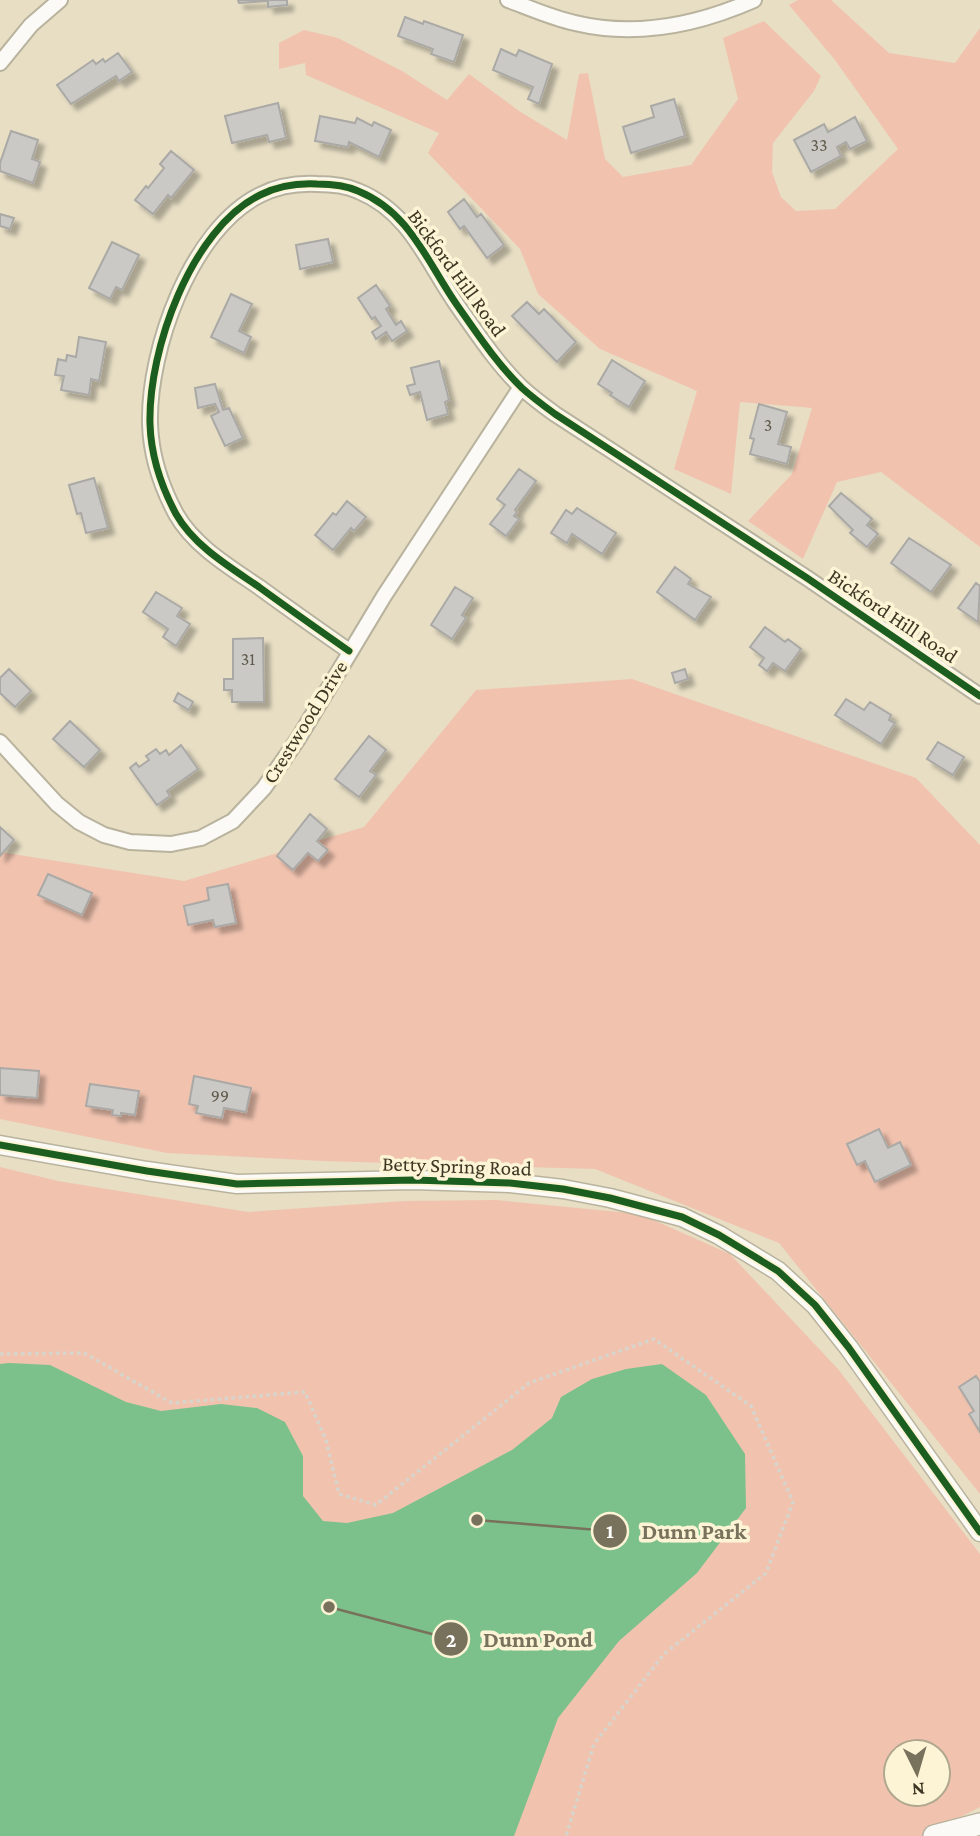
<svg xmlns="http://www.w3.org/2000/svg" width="980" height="1836" viewBox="0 0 980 1836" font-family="'Crimson Pro',serif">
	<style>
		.green { fill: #f1c3af; fill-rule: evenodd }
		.water { fill: #7cc18b }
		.building { fill: #cbc9c6; stroke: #aaa9a5; stroke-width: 2; filter: url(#shadow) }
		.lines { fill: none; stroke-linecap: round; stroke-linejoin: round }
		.minor-casing { stroke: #b9b39e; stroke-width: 18 }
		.tertiary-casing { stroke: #b9b39e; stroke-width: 21 }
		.secondary-casing { stroke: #b9b39e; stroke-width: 24 }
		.path { stroke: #d7d4cc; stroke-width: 3.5; stroke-dasharray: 3.5 3.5; stroke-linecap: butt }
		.minor { stroke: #fbfaf6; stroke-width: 14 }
		.tertiary { stroke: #fbfaf6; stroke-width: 18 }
		.secondary { stroke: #fbfaf6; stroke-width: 21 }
		.cycleway-casing { stroke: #fdf4d6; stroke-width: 11 }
		.cycleway { stroke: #1b5e20; stroke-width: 7 }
		.labels { text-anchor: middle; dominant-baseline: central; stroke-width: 7; stroke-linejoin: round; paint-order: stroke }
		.number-label { font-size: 18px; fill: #605b4b }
		.street-label { font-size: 21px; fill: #3c3622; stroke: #fdf4d6 }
		.leader { fill: none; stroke: #78715b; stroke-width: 2.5 }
		.callout-dot { fill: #78715b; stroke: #fdf4d6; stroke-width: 2.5 }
		.mark-label { font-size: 21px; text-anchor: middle; font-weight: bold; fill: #fff }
		.callout-label { font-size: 23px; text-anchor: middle; font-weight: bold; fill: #78715b; stroke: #fdf4d6; stroke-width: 7; stroke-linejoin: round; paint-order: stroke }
	</style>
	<defs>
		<filter id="shadow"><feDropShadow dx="6" dy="6" stdDeviation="2" flood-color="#0004"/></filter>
	</defs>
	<rect width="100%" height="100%" fill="#e7dec4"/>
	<path class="green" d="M798 0H831L889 53 955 63 980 28V547L881 472 837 482 803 559 748 521 792 474 812 408 740 402 731 494 674 469 697 391 600 349 538 294 520 249 428 153 439 133 306 75 305 63 279 69V43L304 30 338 38 402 71 447 100 469 74 519 111 567 140 579 74 588 73 605 159 623 177 691 165 738 99 723 38 764 21 821 76 814 91 773 143 772 172 781 197 796 211 835 209 898 149 835 60 789 5Z
		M632 679 916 778 980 845V1494L779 1243 595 1169 323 1161 167 1153 0 1119V852L184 881 364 827 476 690Z
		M0 1167 58 1181 248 1212 404 1201 496 1200 640 1214 730 1254 838 1369 980 1554V1807L924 1836H0ZM896 1752H938V1794H896Z"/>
	<path class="water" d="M9 1363 50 1365 126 1402 161 1411 221 1404 257 1408 285 1422 303 1456V1496L323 1521 347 1523 393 1513 512 1450 552 1418 561 1397 592 1379 626 1369 662 1364 706 1395 745 1454 746 1508 697 1573 619 1641 558 1718 514 1836H0V1364Z"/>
	<path class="building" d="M238 0H287V5L268 7V1L239 3Z
		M405 17 423 24 424 21 463 35 454 62 431 54 433 49 398 36Z
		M501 49 516 56 519 50 552 64 539 104 528 99 533 87 493 70Z
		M118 53 132 72 119 81 116 76 71 104 57 85 93 60 96 64 103 59 105 62Z
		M674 99 685 136 631 153 623 127 654 117 651 106Z
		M278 103 286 138 269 142 267 135 232 143 225 116Z
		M320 116 355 123 357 118 372 126 374 122 391 130 379 157 349 142 348 147 315 141Z
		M855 117 867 141 850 149 846 142 837 147 841 156 811 172 794 140 824 124 828 132Z
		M11 131 38 140 32 159 40 162 33 183 0 171V163Z
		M171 151 194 170 171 198 168 195 153 214 135 200 146 186 148 188 164 168 160 164Z
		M464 199 477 217 481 214 504 245 487 258 464 226 460 229 448 212Z
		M0 214 14 218 10 229 0 226Z
		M328 239 333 262 300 269 296 245Z
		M112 242 139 255 122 290 116 287 110 299 89 288Z
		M376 285 390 306 386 309 396 325 401 321 407 331 392 341 386 332 376 339 372 332 381 326 375 317 372 319 358 298Z
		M231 294 252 304 239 331 251 337 244 353 211 337Z
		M527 302 539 314 544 309 576 342 557 362 512 316Z
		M79 337 106 342 99 381 91 379 89 395 61 390 64 376 55 375 58 359 66 361 67 355 76 357Z
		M612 360 645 381 629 407 610 395 612 393 598 384Z
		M439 361 449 400 445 402 448 414 427 420 420 392 410 395 407 386 415 384 411 368Z
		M215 384 223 410 229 408 243 438 225 446 211 416 219 412 215 404 198 408 195 388Z
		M759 404 787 412 778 444 791 447 787 464 750 454 754 439 750 438Z
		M519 469 536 481 515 510 517 512 514 516 519 519 506 536 490 524 505 505 497 499Z
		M94 478 108 528 86 533 81 513 77 514 69 485Z
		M841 493 872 519 867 525 878 534 867 547 850 533 853 530 829 506Z
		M347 501 366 517 354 531 351 528 333 550 315 535 333 513 336 515Z
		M577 508 616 533 602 554 572 534 567 543 551 533 566 510 572 514Z
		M909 538 951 565 931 592 891 563Z
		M675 567 691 579 688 584 711 597 695 620 657 592Z
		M976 583 980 586 978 622 958 608Z
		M455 587 473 598 462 615 466 618 452 639 431 625Z
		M156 592 182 608 177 616 190 624 176 646 163 637 168 629 143 612Z
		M765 627 785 642 788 639 801 649 785 671 773 663 767 671 759 665 764 658 750 647Z
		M263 638 264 702H232V690H224V679H233V639Z
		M9 669 31 691 15 707 0 693V678Z
		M685 669 688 679 675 683 672 673Z
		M178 693 193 702 189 710 174 701Z
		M846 699 864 710 870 702 891 715 889 720 895 723 881 744 835 715Z
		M70 721 100 750 84 767 53 739Z
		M369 736 386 750 370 771 376 775 359 797 335 779Z
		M938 742 964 757 953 775 927 759Z
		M181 745 198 769 167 791 170 796 157 805 130 768 136 763 139 767 149 760 146 756 156 749 160 754 166 750 169 755Z
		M310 814 327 829 317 841 328 850 318 861 308 853 293 870 277 856Z
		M0 827 14 840 0 856Z
		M48 874 92 893 82 915 38 895Z
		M228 884 236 923 215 927 213 920 188 925 184 906 209 900 207 888Z
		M0 1068 39 1071 37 1098 0 1095Z
		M194 1076 251 1088 246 1112 224 1108 222 1118 196 1113 198 1106 189 1104Z
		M90 1084 139 1091 135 1115 121 1113V1116L112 1115 113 1110 86 1106Z
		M879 1129 888 1148 900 1142 911 1165 875 1182 865 1161 857 1165 847 1144Z
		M976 1376 980 1382V1432L969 1414 974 1411 959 1387Z"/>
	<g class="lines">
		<g class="minor-casing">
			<path id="minor" d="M508 0C530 8 552 18 575 23 637 38 697 25 754 0
				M0 63 31 25 60 0
				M349 651C319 630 289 609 259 587 230 567 194 546 176 514 161 486 151 456 150 424 148 350 191 229 260 195 278 186 298 183 317 184 331 184 345 185 358 191 410 212 427 262 457 305 476 332 497 364 522 388 532 397 544 406 555 414L807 578 980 696
				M0 742 57 804 79 822 104 835 130 842 171 844 201 838 233 821 264 788 298 739 384 596 521 387"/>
		</g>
		<g class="tertiary-casing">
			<path id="tertiary" d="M0 1145 147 1171 237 1184 413 1180 510 1183 563 1189 610 1198 682 1217 719 1235 778 1271 815 1305 849 1348 980 1532"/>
		</g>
		<g class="secondary-casing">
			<path id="secondary" d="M934 1836 980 1824"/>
		</g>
		<path class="path" d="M0 1354 84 1353 172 1403 305 1392 326 1440 339 1494 376 1505 529 1383 654 1339 751 1406 793 1502 766 1573 664 1654 594 1744 566 1836"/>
		<use href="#minor" class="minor"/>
		<use href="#tertiary" class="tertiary"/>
		<use href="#secondary" class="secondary"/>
		<g class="cycleway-casing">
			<path id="cycleway" d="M349 651C319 630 289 609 259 587 230 567 194 546 176 514 161 486 151 456 150 424 148 350 191 229 260 195 278 186 298 183 317 184 331 184 345 185 358 191 410 212 427 262 457 305 476 332 497 364 522 388 532 397 544 406 555 414L807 578 980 696
				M0 1145 147 1171 237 1184 413 1180 510 1183 563 1189 610 1198 682 1217 719 1235 778 1271 815 1305 849 1348 980 1532"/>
		</g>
		<use href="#cycleway" class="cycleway"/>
	</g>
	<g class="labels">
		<g class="number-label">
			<text x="819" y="145">33</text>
			<text x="768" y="425">3</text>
			<text x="248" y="659">31</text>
			<text x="220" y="1096">99</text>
		</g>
		<g class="street-label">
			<text transform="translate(457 273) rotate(54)">Bickford Hill Road</text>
			<text transform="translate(893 616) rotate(34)">Bickford Hill Road</text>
			<text transform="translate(305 722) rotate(-58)">Crestwood Drive</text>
			<text transform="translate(457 1166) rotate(2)">Betty Spring Road</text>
		</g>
	</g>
	<path class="leader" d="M477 1520L610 1531M329 1607L451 1639"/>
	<g class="callout-dot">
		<circle cx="477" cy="1520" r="7"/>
		<circle cx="329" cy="1607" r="7"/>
		<circle cx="610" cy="1531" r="18"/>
		<circle cx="451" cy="1639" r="18"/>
	</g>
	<g class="mark-label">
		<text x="610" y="1538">1</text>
		<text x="451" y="1647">2</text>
	</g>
	<g class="callout-label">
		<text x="694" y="1539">Dunn Park</text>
		<text x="538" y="1647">Dunn Pond</text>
	</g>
	<g transform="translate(917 1773) rotate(175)"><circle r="33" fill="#fdf4d6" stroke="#b0a88e" stroke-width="2"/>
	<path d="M0-5L12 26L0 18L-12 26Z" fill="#78715b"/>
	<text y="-10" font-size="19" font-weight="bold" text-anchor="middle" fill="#3c3622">N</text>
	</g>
</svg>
